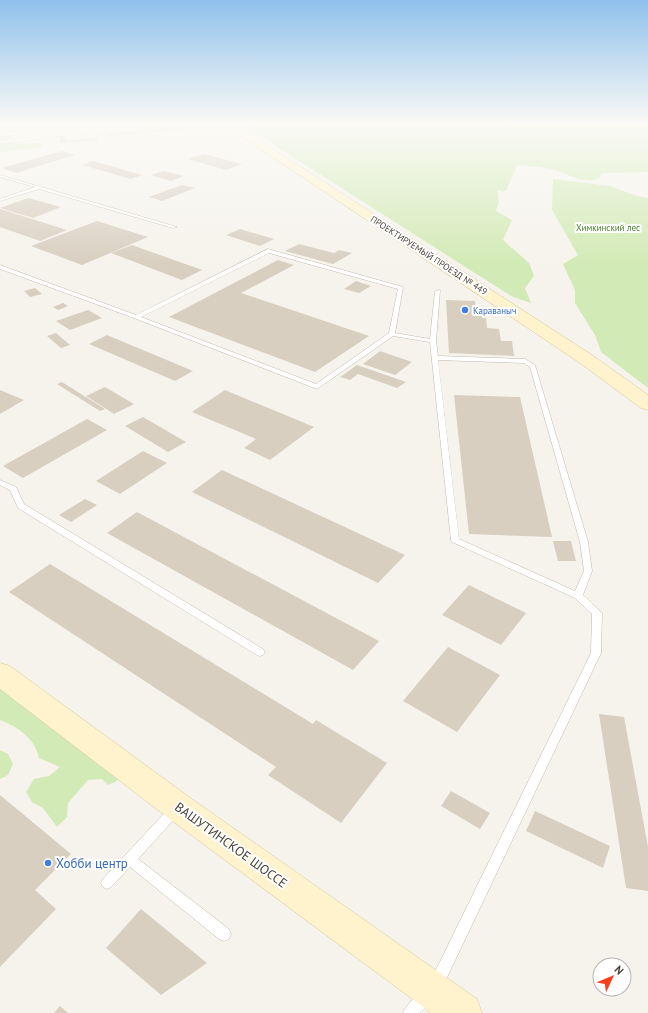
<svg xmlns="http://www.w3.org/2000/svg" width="648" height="1013" viewBox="0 0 648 1013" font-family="'PT Sans',sans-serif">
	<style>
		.green { fill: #d2eab5 }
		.building { fill: #d8cfc1 }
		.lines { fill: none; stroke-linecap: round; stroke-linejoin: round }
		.lane-casing { stroke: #c2bbae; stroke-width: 1 }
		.secondary-casing { stroke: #d6c79b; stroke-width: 1 }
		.highway-casing { stroke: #e0a43c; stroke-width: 1 }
		.lane { fill: #fff; fill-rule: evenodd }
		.secondary { fill: #fff3cd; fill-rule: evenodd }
		.highway { fill: #ffcf6e; fill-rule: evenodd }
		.shop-dot { fill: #3f7fe0; stroke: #fff; stroke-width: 1.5 }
		.labels { text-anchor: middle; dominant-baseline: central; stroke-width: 4; stroke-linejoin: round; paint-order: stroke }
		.far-park-label { font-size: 9px; fill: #4a7f2a; stroke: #fff }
		.far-street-label { font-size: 9px; fill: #4b4439; stroke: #fff }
		.far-shop-label { font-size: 9px; fill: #366cbe; stroke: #fff; text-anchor: start }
		.near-street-label { font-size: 13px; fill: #4b4439; stroke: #fff }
		.near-shop-label { font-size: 13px; fill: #366cbe; stroke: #fff; text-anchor: start }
	</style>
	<rect width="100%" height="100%" fill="#f6f3ec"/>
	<path class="green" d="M243 123H648V172L602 173 600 175 601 177C585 186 567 173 552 169 540 167 529 166 517 165L506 191 497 190 499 202 496 211 512 220 503 240 529 263 534 276 525 288 531 303 511 296 241 124Z
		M0 143H43L42 147 0 152Z
		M553 179 610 186 637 196 648 198V388L601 352 595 335 575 303V290L563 264 578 255 552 210Z
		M0 687 119 772 117 781 108 785 102 779 88 780 68 803 67 817 57 827 43 808 32 802 26 792 34 779 49 776 60 767 39 758C35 738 18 727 0 720Z
		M0 750 8 754 13 764 8 775 0 779Z"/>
	<path class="building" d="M46 123H107L108 125 46 129 36 128 38 125Z
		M192 127 193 129 148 132 147 130Z
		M145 131 146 133 107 136 106 134Z
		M11 135 12 138 0 139V136Z
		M59 136H65L66 141 97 138 98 140 60 143Z
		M62 151 75 155 16 173 2 168Z
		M204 154 242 164 226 170 188 159Z
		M93 161 142 175 131 179 82 165Z
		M164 171 184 176 171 181 151 175Z
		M182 185 195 188 162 201 149 197Z
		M28 198 43 202 61 207 33 218 0 208Z
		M0 209 67 230 40 241 0 227Z
		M97 221 148 237 82 265 31 246Z
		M240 229 274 239 260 246 226 235Z
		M299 244 334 253 339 250 352 253 333 264 285 251Z
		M132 245 202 270 182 280 111 253Z
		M278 260 294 265 241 293 369 336 315 372 169 317Z
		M356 281 371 286 359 293 344 289Z
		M35 288 42 294 30 297 24 291Z
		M446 300 475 301 476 316H486L487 328 499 329 501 341H512L514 356 449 353Z
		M63 303 68 306 58 310 53 307Z
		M88 310 102 318 70 330 56 321Z
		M56 333 70 345 61 348 47 336Z
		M107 335 193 371 175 381 89 344Z
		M380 351 412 362 395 375 363 364Z
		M357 365 406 382 397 388 358 374 350 380 340 377Z
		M62 382 105 409 100 411 57 384Z
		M105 387 134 404 114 414 86 396Z
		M0 390 24 400 0 414Z
		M225 390 314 427 270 460 244 448 256 439 192 412Z
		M454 395 520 397 552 537 469 534Z
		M143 417 186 442 168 452 125 426Z
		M87 419 107 430 23 478 3 466Z
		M143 451 167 463 120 494 96 481Z
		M222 470 405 555 378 583 192 492Z
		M85 499 97 505 71 522 59 515Z
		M137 512 379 641 353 670 107 533Z
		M553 541H571L576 561H558Z
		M50 564 313 724 316 720 387 763 341 823 268 775 276 767 9 592Z
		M469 585 526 613 501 645 442 615Z
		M448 647 500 675 457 732 403 701Z
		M599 714 624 717 648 847V891L626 888Z
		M451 791 490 813 480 829 441 806Z
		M0 795 71 854 35 890 56 909 0 967Z
		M535 811 610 846 603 868 526 831Z
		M141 909 207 963 161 995 106 948Z
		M60 1006 68 1013H54Z"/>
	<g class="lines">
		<g class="lane-casing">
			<path id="lane" d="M94 130 96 131V137L94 138 92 137V131Z
				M16 132 30 134 0 136V134Z
				M49 133 50 135 31 140 0 143V141L31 138Z
				M0 175 177 227 173 228 39 189 0 201V199L35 187 0 177Z
				M268 249 403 287 395 333 430 339 435 291 440 290 436 341 438 356 525 359 535 365 588 542 592 571 583 595 602 613 601 653 442 988 437 990 432 988 430 983 432 978 591 653 592 614 575 598 452 542 451 540 430 342 393 336 317 389 134 318 0 269V265L136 315ZM269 253 398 289 389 333 316 384 141 317ZM438 360 524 363 530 367 580 542 584 571 575 591 459 539Z
				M0 480 16 487 24 504 263 649 265 652 263 655 260 656 257 655 18 508 10 490 0 485Z
				M175 805 179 806 181 810 179 814 138 859 229 929 231 934 229 939 224 941 219 939 130 867 111 887 107 889 103 887 101 883 103 879 171 806Z
				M426 990 431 992 433 997 431 1002 420 1013H403C407 1004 417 994 426 990Z"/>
		</g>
		<g class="secondary-casing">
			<path id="secondary" d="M0 123H16L30 129 49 131 158 123H195L190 126 49 137 24 134 13 128H0Z
				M222 123H233L592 355 648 395V410L641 408 580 363Z
				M0 663 10 666 189 797 477 999 482 1013H431L167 817 0 689Z"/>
		</g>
		<g class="highway-casing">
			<path id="highway" d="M0 123H9L7 125 0 126Z"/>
		</g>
		<use href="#lane" class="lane"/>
		<use href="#secondary" class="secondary"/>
		<use href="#highway" class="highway"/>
	</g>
	<linearGradient id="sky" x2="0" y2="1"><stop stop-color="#8fc1ec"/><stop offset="0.47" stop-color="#fbfaf6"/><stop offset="1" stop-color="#fbfaf6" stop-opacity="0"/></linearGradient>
	<rect width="648" height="264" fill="url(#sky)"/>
	<g class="shop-dot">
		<circle cx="465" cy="310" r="4"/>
		<circle cx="48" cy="863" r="4"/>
	</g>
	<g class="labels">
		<g class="far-park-label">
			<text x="608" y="227">Химкинский лес</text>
		</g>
		<g class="far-street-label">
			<text transform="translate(429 255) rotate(33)">ПРОЕКТИРУЕМЫЙ ПРОЕЗД № 449</text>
		</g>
		<g class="far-shop-label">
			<text x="473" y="310">Караваныч</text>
		</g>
		<g class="near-street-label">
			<text transform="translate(231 845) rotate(36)">ВАШУТИНСКОЕ ШОССЕ</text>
		</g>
		<g class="near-shop-label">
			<text x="56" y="863">Хобби центр</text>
		</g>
	</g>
	<g transform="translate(612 977) rotate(46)"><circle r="19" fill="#ffffff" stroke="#b7b4b0"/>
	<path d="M0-3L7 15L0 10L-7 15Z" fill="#fc3f1d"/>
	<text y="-6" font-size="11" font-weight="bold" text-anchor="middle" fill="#4b4439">N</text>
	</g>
</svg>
